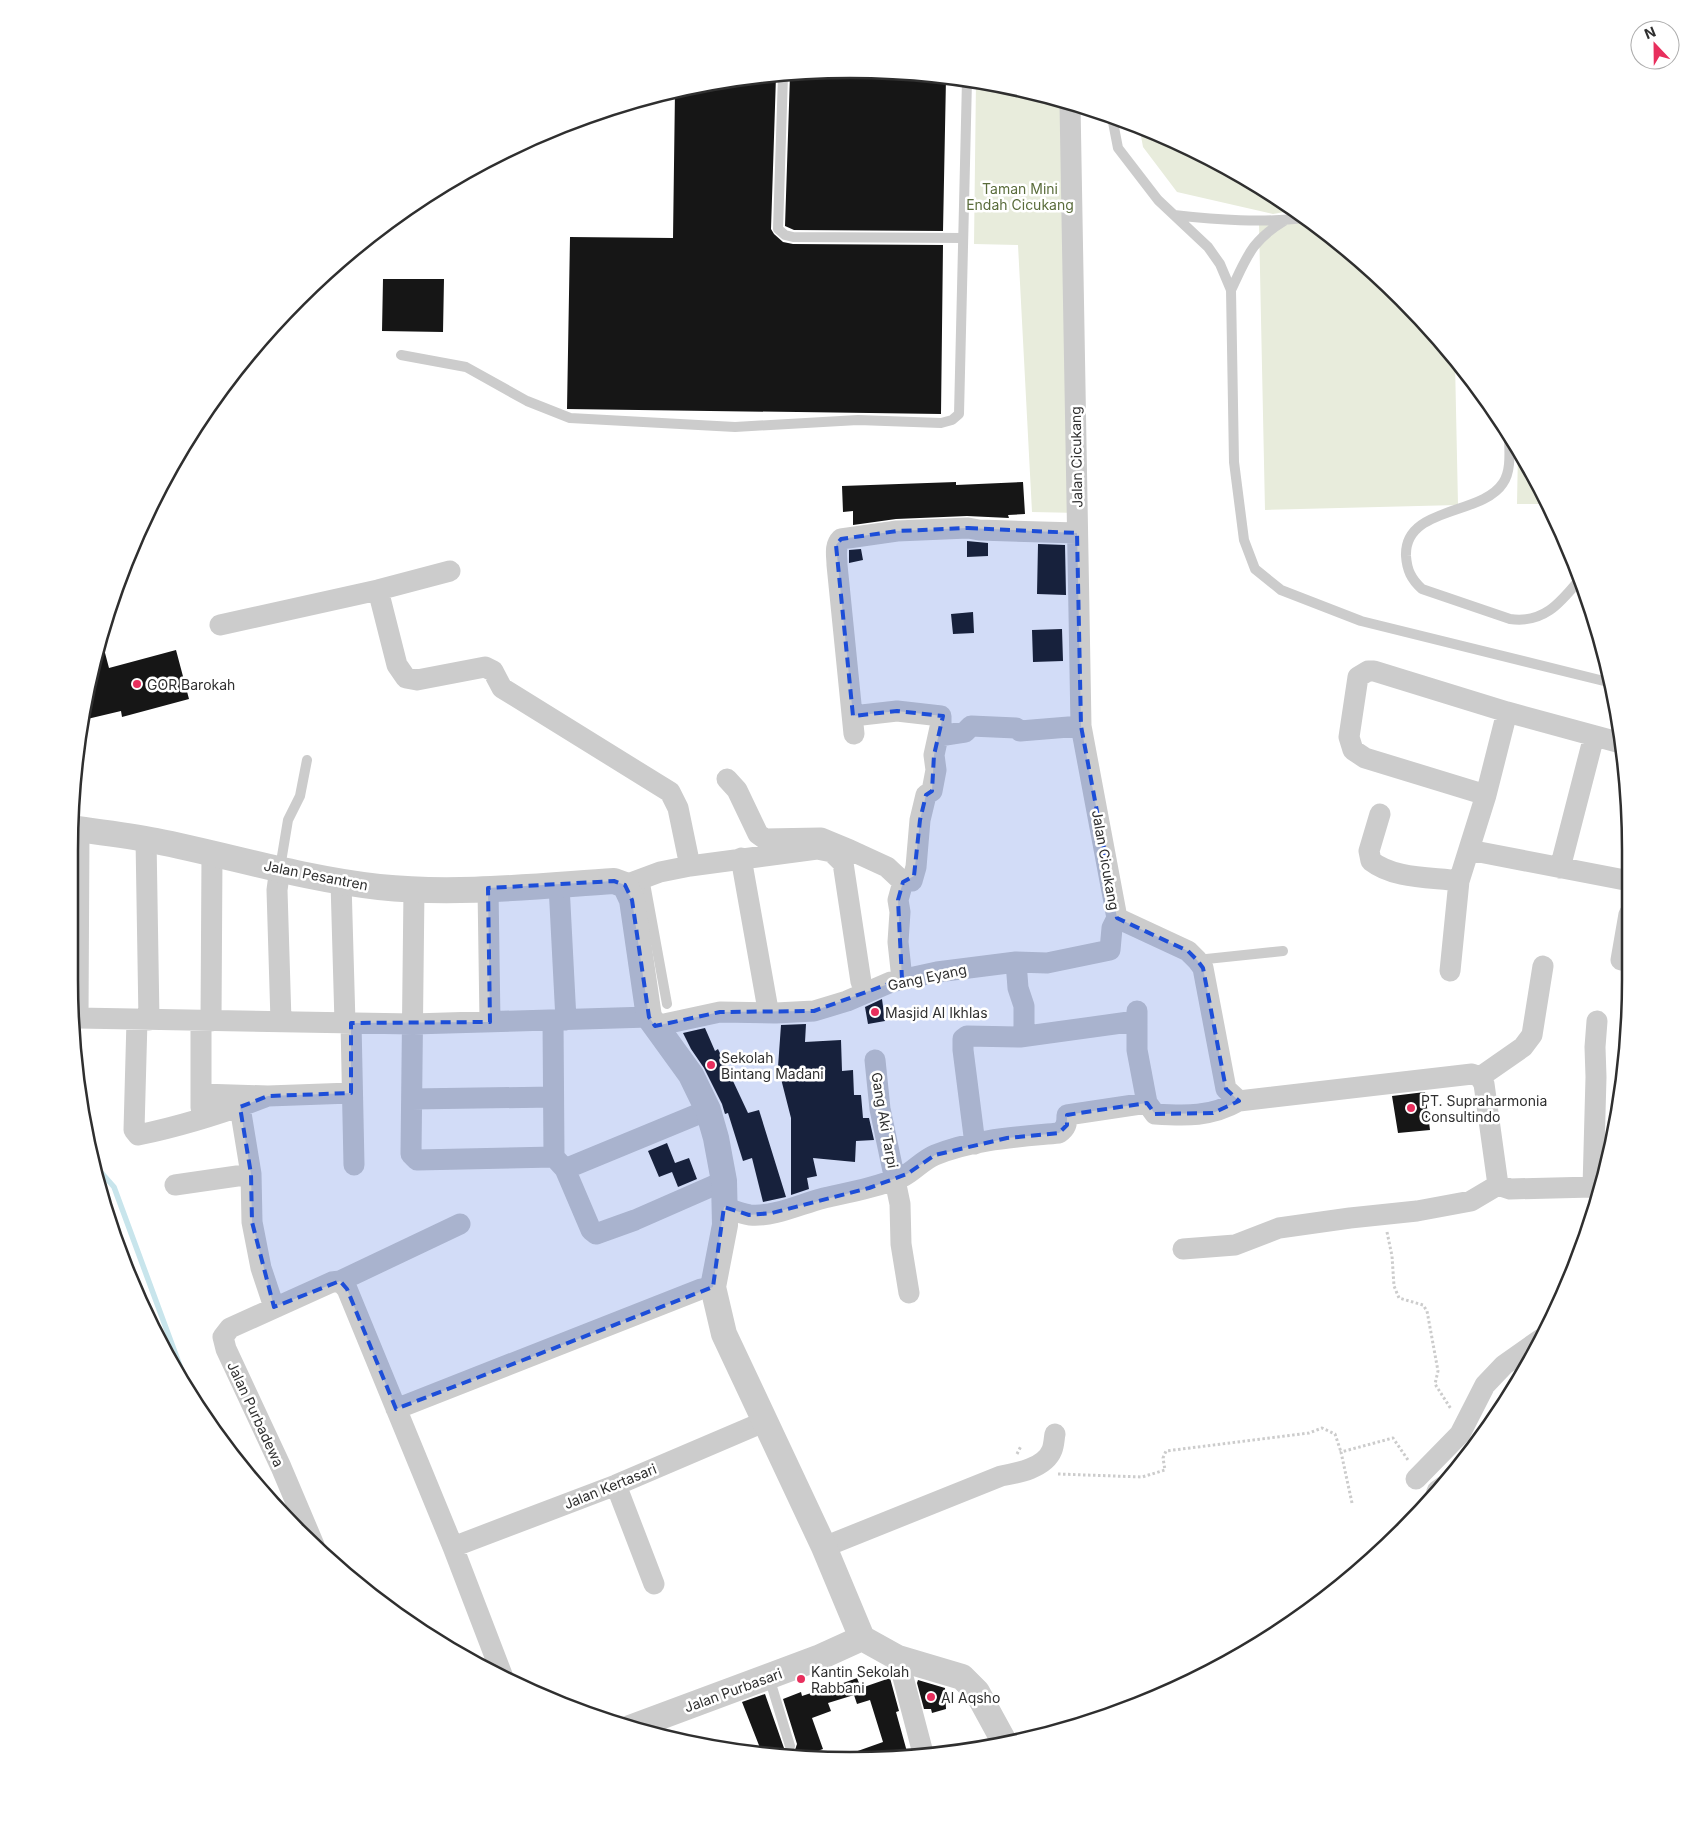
<svg xmlns="http://www.w3.org/2000/svg" width="1700" height="1830" viewBox="0 0 1700 1830" font-family="Inter,sans-serif">
	<style>
		.green { fill: #e8ecdc }
		.lines { fill: none; stroke-linecap: round; stroke-linejoin: round }
		.stream { stroke: #c8e5ec; stroke-width: 5.5 }
		.building { fill: #161616 }
		.path { stroke: #ccc; stroke-width: 3; stroke-dasharray: 2.5 2.5; stroke-linecap: butt }
		.service { stroke: #ccc; stroke-width: 10 }
		.minor { stroke: #ccc; stroke-width: 21 }
		.tertiary { stroke: #ccc; stroke-width: 26 }
		.marked { fill: #1d4ed8; fill-opacity: 0.2; stroke: #1d4ed8; stroke-width: 4; stroke-dasharray: 10 6; stroke-linejoin: round }
		.poi-dot { fill: #e82f5d; stroke: #fff; stroke-width: 2 }
		.labels { text-anchor: middle; dominant-baseline: central; stroke-width: 5; stroke-linejoin: round; paint-order: stroke }
		.park-label { font-size: 14px; fill: #5a6c3b; stroke: #fff }
		.street-label { font-size: 14px; fill: #2f2f2f; stroke: #fff }
		.poi-label { font-size: 14px; fill: #2f2f2f; stroke: #fff; text-anchor: start }
		.rim { fill: none; stroke: #2f2f2f; stroke-width: 2.5 }
	</style>
	<rect width="100%" height="100%" fill="#fff"/>
	<path class="green" d="M976 81 1003 84 1062 102 1080 513 1032 512 1018 245 974 244Z
		M1139 125 1149 128 1284 201 1296 210 1273 214 1177 192 1143 147Z
		M1310 222 1403 298 1455 362 1458 505 1265 510 1259 223Z
		M1518 450 1547 504H1517Z"/>
	<g class="lines">
		<path class="stream" d="M91 1161 114 1187 187 1385
			M252 1479 276 1502 277 1505"/>
	</g>
	<path class="building" d="M850 69 946 78 943 231 794 230 785 226 790 75Z
		M776 76 771 229 774 234 783 242 793 244 943 245 941 414 567 409 570 237 673 238 675 91 698 84Z
		M383 279H444L443 332 382 331Z
		M956 482V485L1023 482 1025 514 1008 515 1009 518 967 516 896 519 853 525V511L843 512 842 486Z
		M967 541 988 543V556L967 557Z
		M1038 544 1065 545 1066 595 1037 594Z
		M861 549 863 560 849 563V550Z
		M973 612 974 633 953 634 951 614Z
		M1062 629 1063 661 1033 662 1032 630Z
		M100 634 109 668 176 650 189 699 122 717 121 711 83 720 95 648Z
		M882 999 885 1021 868 1024 865 1007Z
		M806 1024 805 1042 841 1040 842 1071 853 1070 854 1095H861L863 1118H869L874 1140 856 1141 855 1162 813 1158 817 1176 807 1178 809 1189 791 1195V1118L778 1067 781 1025Z
		M705 1028 715 1051 718 1049 748 1113 759 1110 786 1197 763 1202 752 1158 743 1161 728 1113 725 1114 722 1104 704 1068 691 1049 683 1033Z
		M1425 1092 1430 1130 1398 1133 1392 1096Z
		M667 1143 675 1163 689 1158 697 1179 678 1187 672 1172 659 1177 648 1151Z
		M857 1678 861 1688 890 1678 899 1711 896 1712 909 1759 838 1760V1758L883 1742 870 1700 857 1704 854 1695 828 1703 831 1711 812 1718 823 1749 796 1759 762 1753 742 1702 765 1694 784 1748 786 1751 792 1753 795 1750 797 1744 783 1699 801 1692 802 1696 823 1689 824 1690Z
		M918 1680 945 1688 946 1709 932 1713 931 1709H924L917 1683Z"/>
	<g class="lines">
		<path class="path" d="M1387 1232 1392 1256 1394 1286 1399 1298 1423 1305 1427 1311 1438 1371 1435 1384 1451 1409
			M1017 1454 1021 1446
			M1058 1474 1142 1477 1165 1470 1163 1458 1166 1451 1309 1433 1322 1428 1335 1434 1341 1452
			M1352 1503 1341 1452 1393 1438 1408 1460"/>
		<path class="service" d="M783 75 778 229 785 235 793 237 963 238
			M1112 117 1118 148 1158 200 1208 247 1220 264 1231 290 1234 462 1244 540 1255 569 1281 590 1361 621 1612 683
			M1174 215C1219 220 1261 223 1306 218
			M1231 290C1247 257 1251 241 1284 221
			M401 355 466 367 527 401 570 418 735 427 858 420 941 423 952 420 959 414 967 80
			M1509 434C1509 449 1512 470 1503 483 1482 516 1404 506 1406 556 1407 570 1411 579 1422 589L1510 619C1544 624 1561 602 1580 579
			M280 868 288 820 300 796 307 760
			M644 878 667 1004
			M1197 960 1283 951
			M769 1677 790 1746"/>
		<path class="minor" d="M1070 104 1081 726 1117 918 1188 951 1197 960 1203 968 1226 1089 1239 1101 1472 1074 1480 1077 1484 1084 1498 1185 1510 1189 1593 1187 1600 1189
			M378 590 397 665 406 678 417 680 485 667 493 671 502 688 670 792 678 808 690 866
			M220 625 378 590 450 571
			M853 716 897 711 941 716V723L934 755 936 770 932 791 926 795 920 820 916 867 912 881 907 880 903 882 898 900 900 912 898 942 902 979
			M854 734 837 565C837 556 834 546 841 539L897 531 968 528 979 530 1077 533
			M939 736 965 732 971 726 1016 728 1020 731 1081 726
			M727 779 737 790 758 834 765 839 821 838 850 850 887 867 903 882
			M1486 795 1365 758 1353 750 1349 737 1358 677 1368 671H1374L1507 712 1621 743
			M1380 814 1369 851 1371 861C1394 879 1430 877 1459 881
			M146 839 149 1020
			M1469 850 1630 881
			M741 858 767 1004
			M280 868 277 890 281 1021
			M1560 868 1594 736
			M341 882 345 1023
			M559 885 566 1020
			M625 885 660 872 690 866 817 849 832 852 843 863 861 982
			M488 888 490 1022
			M414 889 411 1154 417 1160 554 1157
			M1621 960 1629 914
			M1016 962 1018 988 1024 1006V1036
			M1450 971 1459 881 1486 795 1507 712
			M1137 1011V1050L1147 1103
			M78 1018 413 1024 649 1017
			M78 1018 79 829
			M137 1020 134 1130 138 1135C182 1126 226 1112 268 1096
			M553 1020 554 1157 565 1169 591 1230 596 1234 635 1220 724 1181
			M201 1021V1108
			M211 1021 212 854
			M351 1023 354 1165
			M655 1026 720 1012 776 1013 814 1011 847 1001 891 982 937 972 1016 962 1047 963 1110 950 1112 928 1117 918
			M875 1060 880 1109 900 1204 901 1244 909 1293
			M1480 1077 1523 1047 1532 1035 1543 966
			M201 1094 268 1096 351 1093
			M412 1099 553 1097
			M240 1107 251 1174 252 1222 261 1268 274 1307
			M975 1144 963 1050V1039L967 1036 1020 1037 1136 1021
			M565 1169 708 1110
			M175 1185 251 1174
			M1593 1187 1596 1077 1595 1047 1597 1021
			M724 1207C732 1210 742 1214 750 1215 775 1217 800 1204 824 1198 851 1192 878 1187 904 1176 915 1170 923 1160 935 1155 974 1139 1018 1137 1059 1133 1066 1128 1067 1124 1067 1115L1147 1103 1155 1114C1186 1116 1211 1117 1239 1101
			M1183 1249 1235 1245 1279 1228 1350 1218 1417 1211 1471 1201 1498 1185
			M340 1281 460 1224
			M396 1409 701 1289 713 1287
			M1416 1479 1460 1434 1485 1385 1504 1365 1541 1339
			M616 1485 654 1584
			M1436 1497 1437 1491 1444 1486
			M314 1545 281 1467 226 1349 223 1337 230 1328 332 1282 340 1281 347 1289 453 1547 504 1680
			M453 1547 616 1485 766 1421
			M824 1547 1001 1476C1018 1473 1045 1468 1052 1450 1054 1445 1054 1439 1055 1434
			M898 1658 924 1757"/>
		<path class="tertiary" d="M70 828C99 832 128 835 156 841 231 856 304 879 379 887 456 895 537 886 614 881L625 885 632 900 649 1017 691 1075 708 1110 716 1138 724 1181 725 1225 713 1287 724 1334 824 1547 862 1638 898 1658 962 1677 977 1692 1006 1745
			M630 1728 818 1658 862 1638"/>
	</g>
	<path class="marked" d="M968 528 1077 533 1081 726 1117 918 1188 951 1197 960 1203 968 1226 1089 1239 1101 1213 1113 1155 1114 1147 1103 1079 1113 1067 1115V1125L1059 1133 1007 1138 935 1155 907 1174 869 1188 772 1213 749 1215 724 1207 713 1287 396 1409 347 1289 340 1281 274 1307 252 1222 251 1174 240 1107 268 1096 351 1093V1023L490 1022 488 888 614 881 625 885 632 900 649 1017 655 1026 720 1012 814 1011 902 979 898 900 903 882 914 876 920 820 926 795 932 791 934 755 943 716 897 711 853 716 836 545 841 539 897 531Z"/>
	<g class="poi-dot">
		<circle cx="137" cy="684" r="5"/>
		<circle cx="875" cy="1012" r="5"/>
		<circle cx="711" cy="1065" r="5"/>
		<circle cx="1411" cy="1108" r="5"/>
		<circle cx="801" cy="1679" r="5"/>
		<circle cx="931" cy="1697" r="5"/>
	</g>
	<g class="labels">
		<g class="park-label">
			<text x="1020" y="188">Taman Mini<tspan x="1020" dy="16">Endah Cicukang</tspan></text>
		</g>
		<g class="street-label">
			<text transform="translate(1076 457) rotate(-91)">Jalan Cicukang</text>
			<text transform="translate(1106 860) rotate(80)">Jalan Cicukang</text>
			<text transform="translate(316 875) rotate(11)">Jalan Pesantren</text>
			<text transform="translate(927 977) rotate(-12)">Gang Eyang</text>
			<text transform="translate(885 1120) rotate(80)">Gang Aki Tarpi</text>
			<text transform="translate(256 1414) rotate(65)">Jalan Purbadewa</text>
			<text transform="translate(610 1486) rotate(-22)">Jalan Kertasari</text>
			<text transform="translate(733 1690) rotate(-20)">Jalan Purbasari</text>
		</g>
		<g class="poi-label">
			<text x="147" y="684">GOR Barokah</text>
			<text x="885" y="1012">Masjid Al Ikhlas</text>
			<text x="721" y="1057">Sekolah<tspan x="721" dy="16">Bintang Madani</tspan></text>
			<text x="1421" y="1100">PT. Supraharmonia<tspan x="1421" dy="16">Consultindo</tspan></text>
			<text x="811" y="1671">Kantin Sekolah<tspan x="811" dy="16">Rabbani</tspan></text>
			<text x="941" y="1697">Al Aqsho</text>
		</g>
	</g>
	<path d="M0 0H1700V1830H0ZM850 78H850A772 772 0 0 1 1622 850V980A772 772 0 0 1 850 1752H850A772 772 0 0 1 78 980V850A772 772 0 0 1 850 78Z" fill="#fff" fill-rule="evenodd"/>
	<path class="rim" d="M850 78H850A772 772 0 0 1 1622 850V980A772 772 0 0 1 850 1752H850A772 772 0 0 1 78 980V850A772 772 0 0 1 850 78Z"/>
	<g transform="translate(1655 45) rotate(338)"><circle r="24" fill="#ffffff" stroke="#acacac"/>
	<path d="M0-4L9 19L0 12L-9 19Z" fill="#e82f5d"/>
	<text y="-8" font-size="14" font-weight="bold" text-anchor="middle" fill="#2f2f2f">N</text>
	</g>
</svg>
